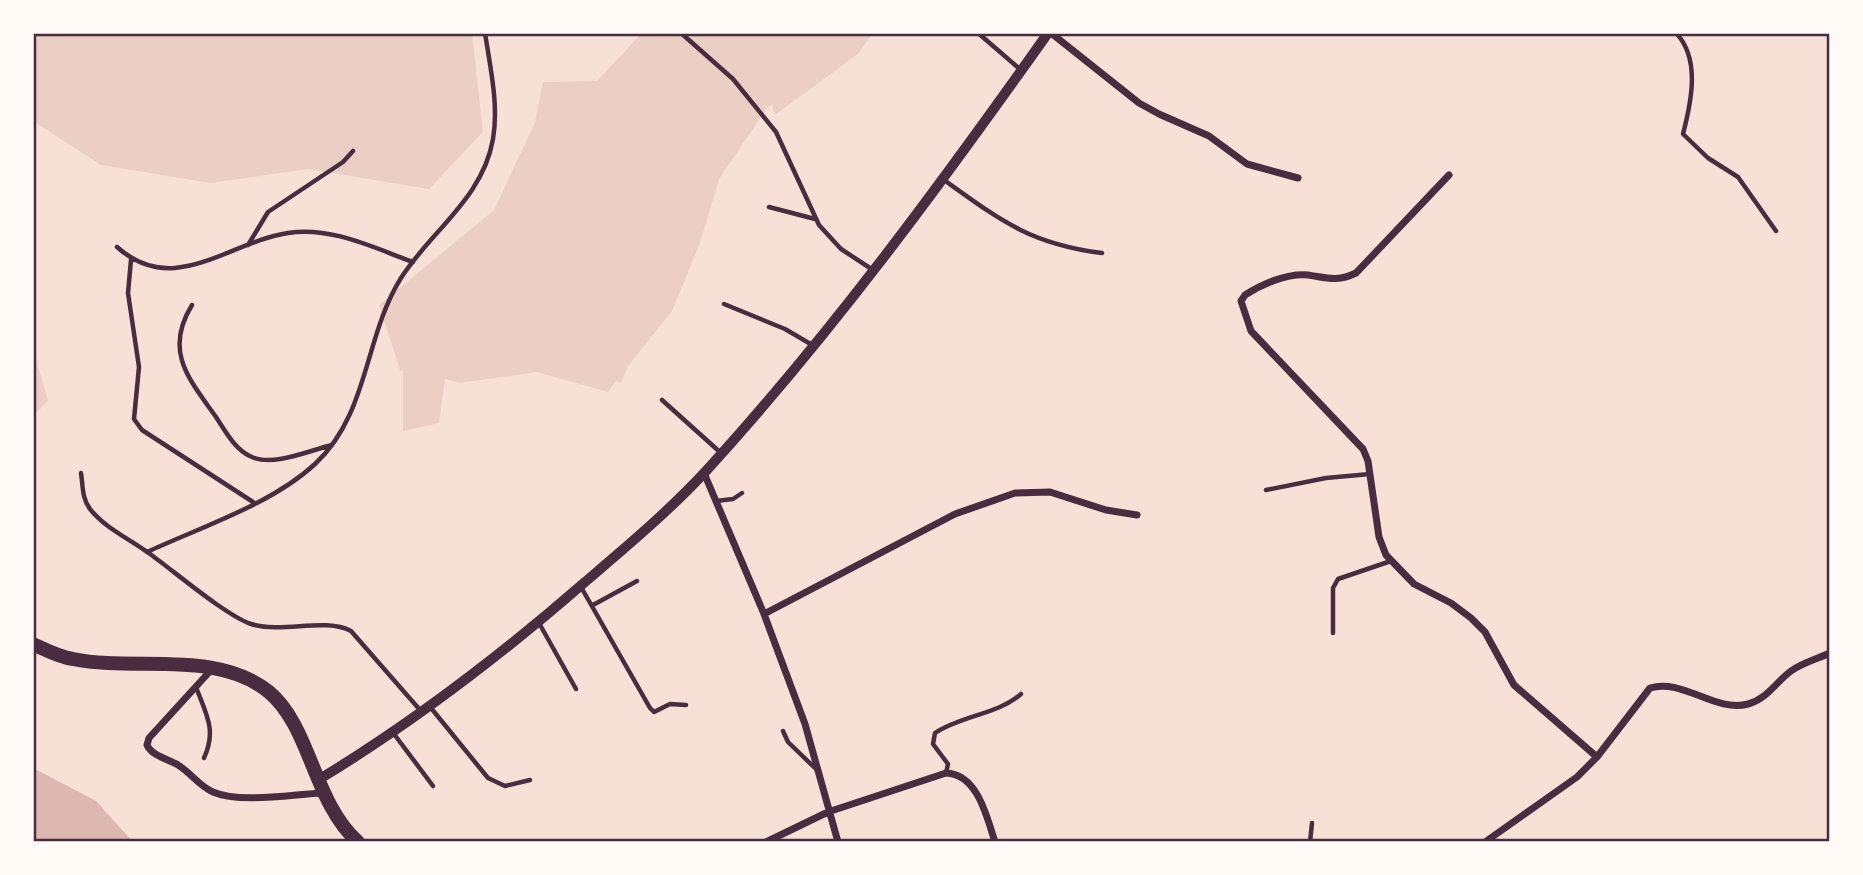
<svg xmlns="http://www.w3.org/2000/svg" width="1863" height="875" viewBox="0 0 1863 875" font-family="Cabin,sans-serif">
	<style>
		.green { fill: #ebcfc5 }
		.water { fill: #dcb8b0 }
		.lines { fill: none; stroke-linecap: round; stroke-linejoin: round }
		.service { stroke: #4a2c40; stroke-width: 4.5 }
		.minor { stroke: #4a2c40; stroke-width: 7 }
		.tertiary { stroke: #4a2c40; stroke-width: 10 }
		.primary { stroke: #4a2c40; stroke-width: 14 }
		.neatline { fill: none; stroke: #4a2c40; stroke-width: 2.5 }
	</style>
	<rect width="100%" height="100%" fill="#f7e1d7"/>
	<path class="green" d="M33 33H472L483 132 429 189 308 169 210 183 101 165 33 121Z
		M642 33H873L858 54 775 115 772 104 767 108 719 179 700 243 672 311 628 366 621 383 616 381 608 392 537 372 460 383 445 379 439 423 403 431V371L400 370 379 305 494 210 535 122 543 82 597 81Z
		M33 348 48 401 33 416Z"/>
	<path class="water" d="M33 768 96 801 133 842H33Z"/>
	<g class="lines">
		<path class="service" d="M681 33 733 79 776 132 819 225 841 249 873 270
			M978 33 1021 70
			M1676 33C1701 59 1691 103 1683 134L1708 158 1738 177 1776 231
			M944 180C1001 221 1031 244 1102 253
			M769 207 815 219
			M248 245 268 212 343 162 353 151
			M117 247C174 298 228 242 288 233 331 226 374 248 413 262
			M131 260 128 293 139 367 134 419 142 430 253 502
			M724 304 785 329 814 346
			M192 305C163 352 190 380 216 417 226 432 235 450 252 457 273 467 311 450 332 445
			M662 400 721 453
			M81 473C83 486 82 499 90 509 106 529 130 539 150 554 174 571 225 615 251 624 283 634 324 617 351 631L420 710
			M1266 490 1326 478 1370 474
			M716 501 733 499 742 493
			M147 552C201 527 272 504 315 464 369 414 364 337 401 278 431 231 483 198 493 139 499 105 490 66 485 33
			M581 587 650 708 654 712 670 704 686 705
			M593 605 637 581
			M539 623 576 689
			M1333 633V588L1338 579 1391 561
			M196 687C206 714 217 730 204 758
			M431 708 488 778 505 786 530 780
			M783 731 788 742 816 769
			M394 734 433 786
			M946 773 948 764 933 744 935 733C962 715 997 715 1021 694
			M1310 842 1312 823"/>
		<path class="minor" d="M1051 33 1139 103 1159 114 1209 136 1247 164 1298 178
			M1449 175 1356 273C1337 282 1328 278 1308 275 1287 273 1262 284 1245 295L1241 301 1251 331 1363 449 1368 461 1379 537 1386 555 1414 584 1451 603 1471 618 1485 632 1514 685 1597 757
			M704 473 764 614 805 724 838 842
			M764 614 955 514 1015 493 1050 492 1106 510 1137 515
			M212 669 149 738 147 745C152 756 168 759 178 765 191 773 199 786 213 792 240 804 294 794 323 793
			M766 842 828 812 946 773C978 774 987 818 995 842
			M1485 842 1577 777 1597 757 1650 688C1683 678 1715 713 1748 704 1767 699 1776 682 1791 671 1802 663 1817 659 1830 653"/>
		<path class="tertiary" d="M318 780C414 722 500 656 585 582 626 547 669 511 706 471 831 334 941 184 1048 33"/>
		<path class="primary" d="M33 644C46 650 59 657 73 659 135 672 217 649 269 692 311 727 313 802 358 842"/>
	</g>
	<rect width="1863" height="875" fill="none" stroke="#fffaf5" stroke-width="70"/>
	<rect x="35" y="35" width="1793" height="805" class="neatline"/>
</svg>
